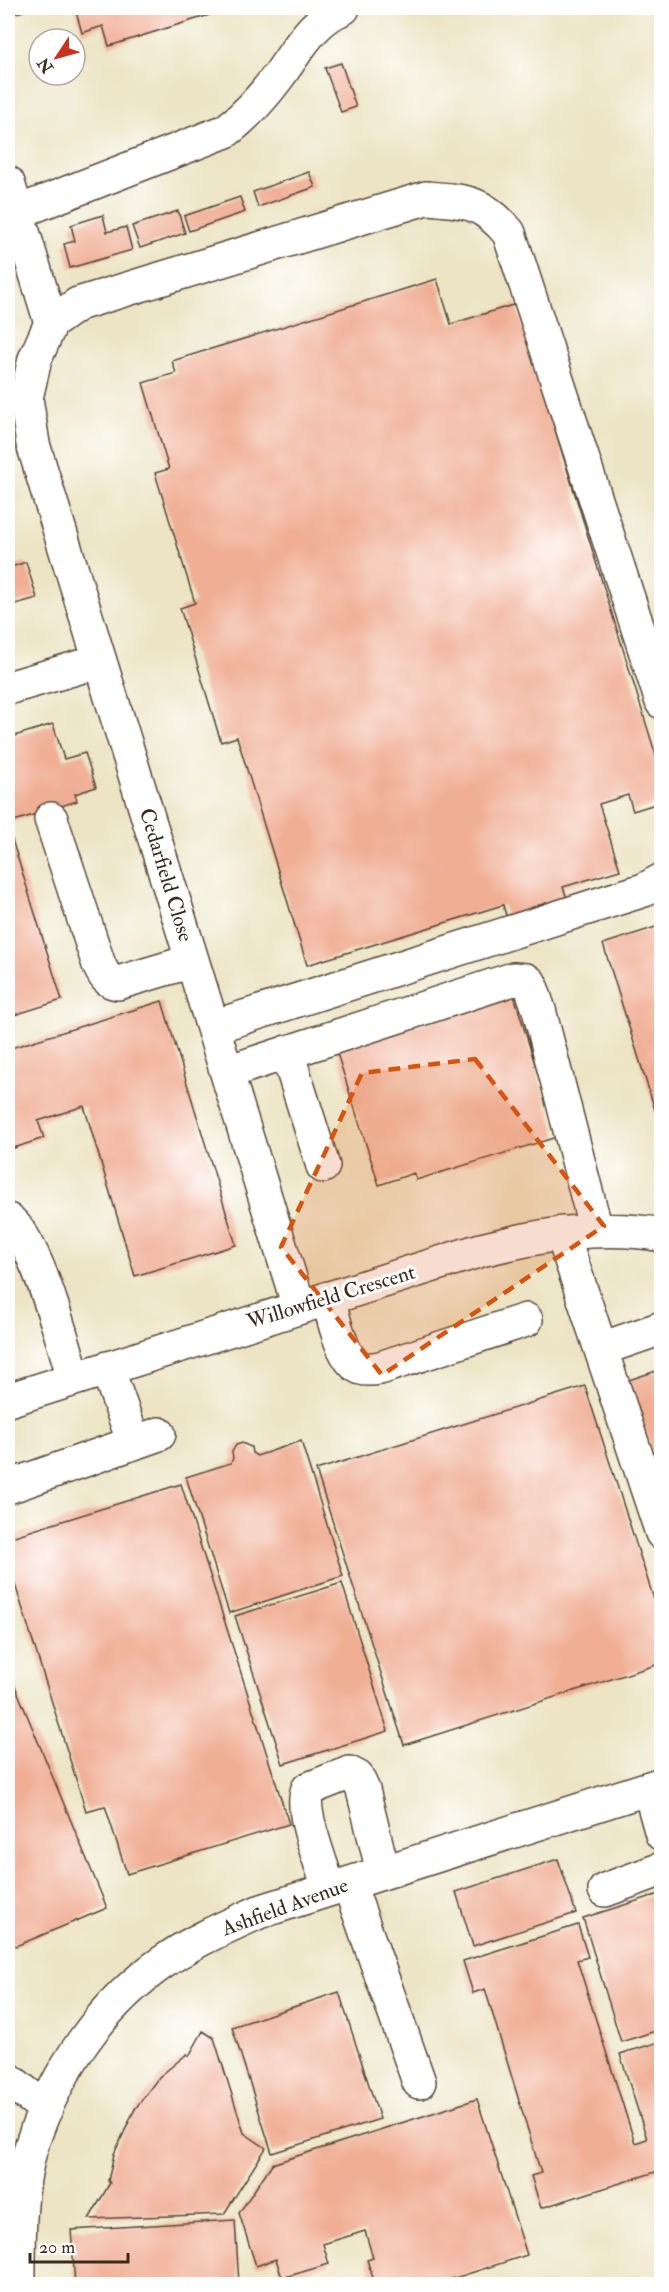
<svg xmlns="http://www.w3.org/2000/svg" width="669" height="2292" viewBox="0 0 669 2292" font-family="'IM FELL Double Pica',serif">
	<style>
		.building { fill: #f0ae94 }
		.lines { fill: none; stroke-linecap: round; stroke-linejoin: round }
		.minor-casing { stroke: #564637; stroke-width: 36 }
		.minor { stroke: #fff; stroke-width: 33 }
		.marked { fill: #d7540e; fill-opacity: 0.2; stroke: #d7540e; stroke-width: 4.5; stroke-dasharray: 12 8; stroke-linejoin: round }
		.labels { text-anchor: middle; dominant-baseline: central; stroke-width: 6; stroke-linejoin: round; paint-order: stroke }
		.street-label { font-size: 21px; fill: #3b2a1e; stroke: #fff }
	</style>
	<rect width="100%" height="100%" fill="#fff"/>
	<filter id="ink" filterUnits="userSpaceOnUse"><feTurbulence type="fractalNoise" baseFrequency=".0167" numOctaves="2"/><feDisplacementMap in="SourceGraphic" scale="12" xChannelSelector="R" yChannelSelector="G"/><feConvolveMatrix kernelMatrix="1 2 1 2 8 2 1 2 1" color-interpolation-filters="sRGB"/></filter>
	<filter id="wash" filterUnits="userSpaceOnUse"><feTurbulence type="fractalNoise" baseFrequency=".008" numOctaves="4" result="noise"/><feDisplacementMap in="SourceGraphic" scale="24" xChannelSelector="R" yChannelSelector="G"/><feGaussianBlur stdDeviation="1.35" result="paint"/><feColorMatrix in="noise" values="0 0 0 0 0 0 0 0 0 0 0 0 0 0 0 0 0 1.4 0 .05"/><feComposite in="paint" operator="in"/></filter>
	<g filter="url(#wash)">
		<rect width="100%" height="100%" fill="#ece4c4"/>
		<g id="blocks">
			<path class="building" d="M8 8H32L8 16Z
				M75 8H232L109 46 103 26 82 33Z
				M341 63 356 107 341 112 325 68Z
				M309 172 315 187 258 207 253 192Z
				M240 197 245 212 189 231 184 216Z
				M178 211 185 233 140 248 132 226Z
				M103 215 107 232 126 227 132 250 70 268 64 244 75 241 71 225Z
				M437 279 451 324 516 304 662 775V802L633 811 628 795 599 804 620 870 563 887 569 904 508 922 503 905 307 965 237 737 221 742 180 608 195 603 155 473 169 469 143 383 176 373 172 361Z
				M26 562 37 598 8 606V568Z
				M53 724 64 759 85 753 96 787 75 794 77 801 8 823V738Z
				M9 830 62 1000 8 1017V831Z
				M662 925V1111L656 1113 603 944Z
				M514 995 557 1137 416 1180 414 1173 379 1185 336 1050Z
				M162 1001 236 1245 135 1276 84 1106 38 1121 44 1138 8 1150V1049Z
				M662 1369V1482H661L629 1380Z
				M585 1386 662 1624V1663L404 1745 316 1470Z
				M301 1441 343 1576 229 1613 186 1477 231 1463 233 1458 232 1452 236 1445 242 1443 251 1447 252 1453 257 1456Z
				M181 1484 289 1824 127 1874 105 1806 86 1811 8 1562V1538Z
				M342 1583 388 1731 283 1764 235 1616Z
				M8 1669 107 1908 16 1946 8 1942Z
				M558 1859 576 1913 473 1946 456 1892Z
				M662 1893V2029L621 2042 583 1918Z
				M578 1925 588 1957 577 1960 635 2143 647 2139 620 2054 662 2041V2170L541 2208 531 2176 541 2173 485 1989 473 1993 463 1961Z
				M339 1992 380 2119 272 2153 232 2027Z
				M203 2031 214 2038 244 2133 266 2148 224 2214 89 2219 110 2183 108 2181 114 2154 135 2109 159 2077 187 2054 189 2056Z
				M477 2099 527 2255 436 2284H375L367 2260 373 2258 365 2231 323 2244 329 2264 282 2278 276 2259 256 2266 239 2213 272 2164Z
				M235 2220 239 2284H75L71 2230Z"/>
		</g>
	</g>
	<g filter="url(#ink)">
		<use href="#blocks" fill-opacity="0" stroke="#564637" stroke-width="1.5"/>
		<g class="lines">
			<g class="minor-casing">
				<path id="minor" d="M8 183 51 323
					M8 216 226 131C246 116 262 98 277 78 296 53 312 20 343 8
					M8 688 100 661
					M51 819 99 965C104 975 107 982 118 983L192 961
					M213 1027 644 890 662 880
					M287 1052 323 1166
					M227 1072 513 979 526 980 530 983 539 1010 596 1230
					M8 1220C36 1238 63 1343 74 1378
					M562 1233 662 1533
					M328 1298C333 1316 342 1361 361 1368 367 1370 374 1369 380 1368L526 1320
					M299 1307 33 444 26 398 35 359 51 323 78 304 426 198C466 201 482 201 509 233L662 702
					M601 1349 662 1328
					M107 1368 134 1443
					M8 1400 481 1250C542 1235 599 1224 662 1235
					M8 1487 159 1434
					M649 1788 662 1834
					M349 1884 419 2082
					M329 1889C323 1867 298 1809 308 1789L349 1773 357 1777 363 1790 383 1872
					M605 1890 662 1869
					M8 2079 46 2109
					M19 2284C19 2238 18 2189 32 2144 56 2071 101 2004 166 1960 195 1940 228 1926 259 1912L662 1784"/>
			</g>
			<use href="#minor" class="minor"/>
		</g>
	</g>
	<path class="marked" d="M475 1059 604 1226 382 1375 281 1247 362 1073Z"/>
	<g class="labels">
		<g class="street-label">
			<text transform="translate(166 875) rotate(73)">Cedarfield Close</text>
			<text transform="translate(331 1297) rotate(-17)">Willowfield Crescent</text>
			<text transform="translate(285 1907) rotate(-20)">Ashfield Avenue</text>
		</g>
	</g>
	<rect width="669" height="2292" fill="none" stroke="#fff" stroke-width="30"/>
	<g transform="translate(57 57) rotate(234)"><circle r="28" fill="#ffffff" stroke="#b1aaa5" stroke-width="1.5"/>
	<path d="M0-4.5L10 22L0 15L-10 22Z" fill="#c8321e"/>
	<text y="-9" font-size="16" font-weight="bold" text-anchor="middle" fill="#3b2a1e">N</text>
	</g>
	<path d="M30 2253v9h98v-9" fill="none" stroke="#3b2a1e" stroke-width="3"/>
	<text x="39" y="2253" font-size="18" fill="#3b2a1e" stroke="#ffffff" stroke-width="4.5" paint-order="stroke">20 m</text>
</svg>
